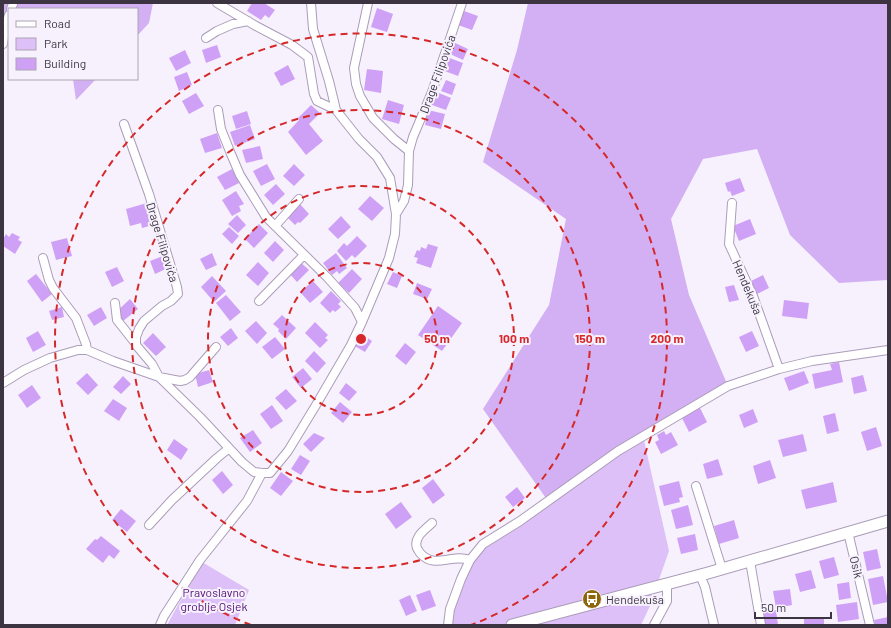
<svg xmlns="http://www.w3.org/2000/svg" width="891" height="628" viewBox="0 0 891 628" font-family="Barlow,sans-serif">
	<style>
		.green { fill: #ddc0f7 }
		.forest { fill: #d3aff3 }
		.building { fill: #cfa1f6 }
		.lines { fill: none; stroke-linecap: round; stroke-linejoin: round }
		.minor-casing { stroke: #ab9cb9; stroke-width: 10 }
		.secondary-casing { stroke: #ab9cb9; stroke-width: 13 }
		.minor { stroke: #fff; stroke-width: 8 }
		.secondary { stroke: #fff; stroke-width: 11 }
		.ring { fill: none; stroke: #d62828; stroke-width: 2; stroke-dasharray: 7 5 }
		.labels { text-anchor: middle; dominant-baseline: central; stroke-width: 4; stroke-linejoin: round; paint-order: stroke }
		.street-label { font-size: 12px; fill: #3c3541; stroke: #f7f1fd }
		.park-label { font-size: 12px; fill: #511176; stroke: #f7f1fd }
		.poi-label { font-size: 12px; fill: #3c3541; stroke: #f7f1fd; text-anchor: start }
		.centre { fill: #d62828; stroke: #f7f1fd; stroke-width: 2 }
		.ring-label { font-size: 12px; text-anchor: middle; font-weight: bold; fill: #d62828; stroke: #f7f1fd; stroke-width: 4; stroke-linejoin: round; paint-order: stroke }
	</style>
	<rect width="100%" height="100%" fill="#f7f1fd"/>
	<path class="green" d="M643 436 669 551 649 608 641 625H448L461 579 483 544Z
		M202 562 249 590 235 625H167Z"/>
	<path class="forest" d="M3 3H153L149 23 137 36V9H9L3 25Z
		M528 3H888V280L839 283 790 235 757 149 703 159 671 219 689 295 728 386 618 451 548 501 483 409 549 305 566 219 483 162 517 50Z
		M73 79H96L76 100Z"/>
	<path class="building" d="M252 3H264L275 10 269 18 265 15 261 20 247 11Z
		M377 8 393 14 387 32 371 27Z
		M464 11 478 16 472 30 458 25Z
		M453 42 468 49 463 60 448 53Z
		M217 45 221 57 206 63 202 50Z
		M185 50 191 63 176 71 169 58Z
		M447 57 463 63 458 76 442 70Z
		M288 65 295 79 281 86 274 73Z
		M367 69 383 71 381 93 364 90Z
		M187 72 192 85 179 91 174 77Z
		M446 80 456 84 452 95 441 91Z
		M434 91 451 98 446 110 429 104Z
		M196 93 204 106 189 114 182 101Z
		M388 100 404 105 399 124 382 119Z
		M311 105 320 113 309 124 323 141 306 155 288 132 299 120 298 118Z
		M428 110 445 114 441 129 425 125Z
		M247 111 251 124 236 129 232 116Z
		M250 125 255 139 235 146 230 132Z
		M217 133 222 148 205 153 200 139Z
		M260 146 263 159 246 163 242 150Z
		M267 164 275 179 261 186 253 171Z
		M294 164 305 175 294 186 283 176Z
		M232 169 239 183 225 190 217 177Z
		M740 178 745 191 732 196 730 191 728 192 725 183Z
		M276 184 285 194 273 205 264 195Z
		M236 191 244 204 239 206 241 211 232 216 222 200Z
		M370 196 384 208 372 221 358 209Z
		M147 203 153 225 142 228 141 223 130 226 126 209Z
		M299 203 309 214 300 223 298 222 295 225 286 216Z
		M237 215 246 225 238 233 228 224Z
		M341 216 351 227 338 239 328 229Z
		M750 219 756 234 739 241 733 226Z
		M259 224 268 233 254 248 245 239Z
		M229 227 239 236 232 244 222 234Z
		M12 233 20 237 18 240 22 242 15 254 3 246V239L6 234 9 237Z
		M357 236 367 246 355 258 352 255 346 261 337 251 344 243 347 246Z
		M67 238 72 256 56 260 51 242Z
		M275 241 284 250 273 262 264 253Z
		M428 244 438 247 431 268 416 263 418 258 414 257 417 250 420 251 421 247 426 249Z
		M212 253 217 265 206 270 200 259Z
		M336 253 347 268 339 274 337 271 332 275 323 263Z
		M163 256 168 268 155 274 150 261Z
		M299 261 309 270 297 282 288 272Z
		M258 262 269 273 258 286 246 275Z
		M117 267 124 281 112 287 105 272Z
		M352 269 362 279 349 293 338 283Z
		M393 272 402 276 397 288 387 284Z
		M36 274 52 294 42 302 27 281Z
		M763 275 769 288 757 294 751 281Z
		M212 276 226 291 214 302 201 287Z
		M313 281 323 292 310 303 300 292Z
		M417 283 432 289 427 299 413 294Z
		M734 285 739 300 729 302 725 287Z
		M331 291 341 301 338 304 341 307 335 312 333 310 330 313 320 303Z
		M226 295 241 312 230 321 216 303Z
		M130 299 138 309 123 321 116 312Z
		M784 300 809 303 807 319 782 316Z
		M438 306 462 323 442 351 418 335Z
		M62 307 64 317 52 320 49 311Z
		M101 307 107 318 94 326 87 315Z
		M282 315 296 328 286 339 278 331 279 329 273 324Z
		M256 321 267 333 257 344 245 331Z
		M315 322 328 335 325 338 328 340 320 348 305 333Z
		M231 328 238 338 228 346 220 337Z
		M38 331 46 345 33 352 26 338Z
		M752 331 759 346 746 352 739 337Z
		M153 333 166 347 156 356 143 343Z
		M360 333 372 341 365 352 353 345Z
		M275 337 285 349 272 359 262 347Z
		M405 343 416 352 406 365 395 356Z
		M314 351 326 363 317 373 305 361Z
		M839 362 843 382 815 389 812 374 832 370 830 364Z
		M303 368 312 379 301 388 292 377Z
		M209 370 213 382 198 387 195 374Z
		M804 371 809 383 789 391 784 378Z
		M87 373 98 385 88 395 76 383Z
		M863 375 867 391 854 394 851 378Z
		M123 376 131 384 121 394 113 387Z
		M346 383 357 392 349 401 339 393Z
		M32 385 41 398 27 408 18 395Z
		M286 389 297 401 286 410 275 398Z
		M113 399 127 408 119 421 104 411Z
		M340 402 352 412 343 423 331 413Z
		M272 405 283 421 271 429 260 414Z
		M700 408 707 422 689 432 682 418Z
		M753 409 758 422 744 428 739 415Z
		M835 413 839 431 827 434 823 416Z
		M876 427 882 446 867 451 861 432Z
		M253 430 262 443 250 452 240 438Z
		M664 431 666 435 671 432 678 445 661 454 655 442 659 440 657 435Z
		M314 433 325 438 311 452 303 444Z
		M803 434 807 451 783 457 778 440Z
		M174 439 188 449 181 460 167 450Z
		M300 455 310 461 301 475 291 469Z
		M718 459 723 475 707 479 703 464Z
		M770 460 776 478 758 484 753 466Z
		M222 471 233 485 223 494 212 480Z
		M281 472 293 481 281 496 270 488Z
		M433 479 445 495 433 504 422 488Z
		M679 481 683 497 679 498 680 502 664 506 659 486Z
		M833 482 837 502 806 509 801 490Z
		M517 487 525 498 513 507 505 497Z
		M401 502 412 517 396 529 385 514Z
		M688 505 693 525 676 529 671 510Z
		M121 509 136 521 127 532 112 520Z
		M734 520 739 538 719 544 714 526Z
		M695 534 698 550 681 554 677 538Z
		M101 536 120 551 114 559 109 555 103 563 86 549 95 539 97 540Z
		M877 549 881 568 867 571 863 552Z
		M834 557 839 575 824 579 819 561Z
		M811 570 816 588 800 592 795 574Z
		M883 576 888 602 873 605 868 579Z
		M849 582 851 598 839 600 837 584Z
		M790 589 792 605 776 608 773 591Z
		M430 590 436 606 422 611 416 595Z
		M410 595 417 611 406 616 399 600Z
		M857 602 859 619 838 622 836 605Z
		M776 610 778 625H764L762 611Z
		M824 617V625H804V618Z
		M888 617V625H875L874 620Z"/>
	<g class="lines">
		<g class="minor-casing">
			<path id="minor" d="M217 3 256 26 292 45 308 57 314 94 317 101 336 110
				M368 3 354 68 356 84 360 96 373 118 394 139 409 151
				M11 9 13 4
				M206 38 217 31 233 24 248 21
				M3 44 6 25 9 15
				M218 110 221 129 231 154 240 175 266 217 327 277 355 308 362 322
				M124 124 149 194 177 287 178 294 171 301 162 306 144 321 139 329 136 337V345L152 364 159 377 180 381 185 380 190 377 216 347
				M732 203 729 244 753 296 779 369
				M396 214 404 201 408 185 409 151 413 137 432 92 462 3
				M275 226 299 199
				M43 258 49 280 53 288 76 318 86 344 87 350
				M259 301 304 255
				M115 303 117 320 136 344
				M3 383 24 370 50 358 78 350H87L113 361 159 377 200 417 242 462 254 472 262 473H270L288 451 316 405 351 345 362 322 389 258 395 234 396 214 390 178 377 157 359 139 336 110 329 81 313 29 311 3
				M696 486 722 569
				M432 523C426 529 413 537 417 548 418 550 419 551 420 553 435 570 451 553 470 560
				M149 525 172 500 217 458 228 449
				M848 532 870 625
				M750 561 761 625
				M700 575 705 587 714 625
				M160 625 164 616 200 560 247 501 262 473
				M448 625 450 609 461 579 470 560 483 544 520 521 618 451 728 386 779 369 812 361 888 350
				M654 625 667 601V584"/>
		</g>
		<g class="secondary-casing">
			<path id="secondary" d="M512 625 708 573 888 521"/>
		</g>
		<use href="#minor" class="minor"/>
		<use href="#secondary" class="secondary"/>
	</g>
	<g class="ring">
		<circle cx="361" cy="339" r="76"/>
		<circle cx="361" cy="339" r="153"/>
		<circle cx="361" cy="339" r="229"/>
		<path d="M251 625A306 306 0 1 1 471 625"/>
	</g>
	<defs>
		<g id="bus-disc" transform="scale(1)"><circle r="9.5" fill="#8e6509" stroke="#f7f1fd"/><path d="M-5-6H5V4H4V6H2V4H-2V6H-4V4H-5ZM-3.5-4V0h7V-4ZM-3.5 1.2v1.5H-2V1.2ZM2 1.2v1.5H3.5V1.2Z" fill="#fff"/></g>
	</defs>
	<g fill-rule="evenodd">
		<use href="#bus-disc" x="592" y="599"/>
	</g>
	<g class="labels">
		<g class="street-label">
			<text transform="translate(437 74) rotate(-70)">Drage Filipovića</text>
			<text transform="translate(163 242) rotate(73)">Drage Filipovića</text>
			<text transform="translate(748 287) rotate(67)">Hendekuša</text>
			<text transform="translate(857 567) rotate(77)">Osik</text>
		</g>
		<g class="park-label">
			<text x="214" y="592">Pravoslavno<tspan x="214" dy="14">groblje Osjek</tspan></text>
		</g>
		<g class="poi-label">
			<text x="606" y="599">Hendekuša</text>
		</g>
	</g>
	<circle cx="361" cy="339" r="6" class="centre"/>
	<g class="ring-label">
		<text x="437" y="343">50 m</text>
		<text x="514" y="343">100 m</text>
		<text x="590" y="343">150 m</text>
		<text x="667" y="343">200 m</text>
	</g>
	<rect width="891" height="628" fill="none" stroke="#3c3541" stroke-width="8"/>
	<rect x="8" y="8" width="130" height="72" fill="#f7f1fd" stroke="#aca6b2"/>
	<rect x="16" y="21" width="20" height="6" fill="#ffffff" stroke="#aca6b2"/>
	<text x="44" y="28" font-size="12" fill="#3c3541">Road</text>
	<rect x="16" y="38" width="20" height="12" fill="#ddc0f7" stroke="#aca6b2"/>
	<text x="44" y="48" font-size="12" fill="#3c3541">Park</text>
	<rect x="16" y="58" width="20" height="12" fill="#cfa1f6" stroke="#aca6b2"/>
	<text x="44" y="68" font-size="12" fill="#3c3541">Building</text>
	<path d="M755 612v6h76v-6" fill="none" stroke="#3c3541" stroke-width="2"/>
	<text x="761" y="612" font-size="12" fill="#3c3541" stroke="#f7f1fd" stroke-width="3" paint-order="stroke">50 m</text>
</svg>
